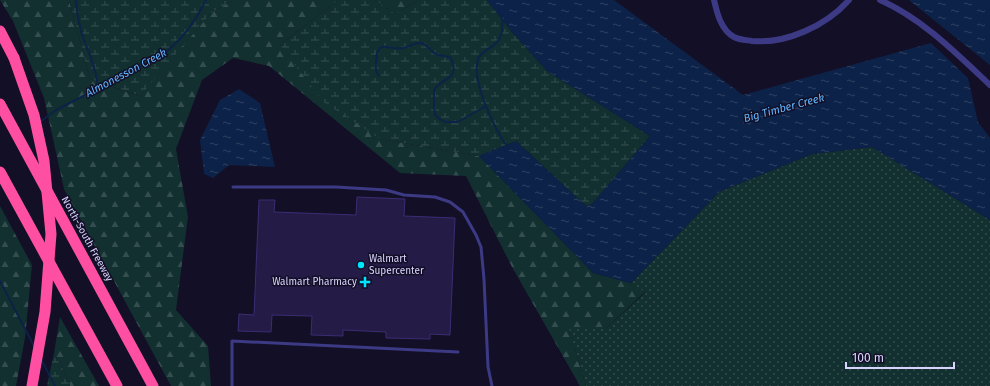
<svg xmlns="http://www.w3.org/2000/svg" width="990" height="386" viewBox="0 0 990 386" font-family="'Fira Sans',sans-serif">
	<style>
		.grass { fill: url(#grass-dots) }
		.forest { fill: url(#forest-firs) }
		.wetland { fill: url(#wetland-marsh) }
		.water { fill: url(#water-ripples) }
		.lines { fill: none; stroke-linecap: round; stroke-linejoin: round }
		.stream { stroke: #0c2248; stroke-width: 2 }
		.building { fill: #241b47; stroke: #3b2d73 }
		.service { stroke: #3d3a85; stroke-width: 3 }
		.minor { stroke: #3d3a85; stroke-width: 6 }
		.motorway { stroke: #ff4fa3; stroke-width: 11 }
		.motorway-bridge { stroke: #ff4fa3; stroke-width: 11 }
		.poi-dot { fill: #00e5ff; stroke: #130f26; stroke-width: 1.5 }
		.labels { text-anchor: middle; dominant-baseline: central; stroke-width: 3; stroke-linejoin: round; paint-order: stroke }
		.street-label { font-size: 10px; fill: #d9d4ff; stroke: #130f26 }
		.poi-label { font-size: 10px; fill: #d9d4ff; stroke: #130f26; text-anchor: start }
		.water-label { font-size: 11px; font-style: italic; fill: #62b6ff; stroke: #130f26 }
	</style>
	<defs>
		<pattern id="grass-dots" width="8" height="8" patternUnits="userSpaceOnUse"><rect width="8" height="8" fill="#12302f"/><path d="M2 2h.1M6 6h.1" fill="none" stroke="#344d4e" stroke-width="1.8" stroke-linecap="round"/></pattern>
		<pattern id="forest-firs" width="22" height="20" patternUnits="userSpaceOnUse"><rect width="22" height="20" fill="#12302f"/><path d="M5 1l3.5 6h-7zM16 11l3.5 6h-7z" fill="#344d4e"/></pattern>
		<pattern id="wetland-marsh" width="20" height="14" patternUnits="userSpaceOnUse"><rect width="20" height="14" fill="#12302f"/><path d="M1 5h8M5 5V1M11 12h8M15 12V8" fill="none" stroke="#344d4e"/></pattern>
		<pattern id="water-ripples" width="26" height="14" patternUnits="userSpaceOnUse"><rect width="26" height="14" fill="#0c2248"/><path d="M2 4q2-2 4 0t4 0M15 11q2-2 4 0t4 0" fill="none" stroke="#2f4163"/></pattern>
	</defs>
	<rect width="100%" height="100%" fill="#130f26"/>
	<path class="grass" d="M872 147 990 220V386H586L569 329H605L645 293 631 283 719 192 812 154Z"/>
	<path class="forest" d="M0 0H69L90 79 139 96 212 12 234 0H338L280 45 380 139 479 156 593 273 631 283 645 292 605 329H569L586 386H580L512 267 466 176 400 173 269 66 233 58 202 80 176 149 188 217 176 310 208 346 211 386H171L64 189 44 98 13 21Z
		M375 0H419L395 14Z
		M0 206 32 265 25 338 16 386H0Z
		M60 317 99 386H70L62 367 54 353Z"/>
	<path class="wetland" d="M69 0H234L212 12 140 96 90 79Z
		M338 0H375L395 14 419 0H487L512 32 547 71 650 136 592 204 586 206 516 141 479 156 380 139 322 101 280 45Z
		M54 353 62 367 70 386H48L47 385Z"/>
	<path class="water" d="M487 0H614L743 95 931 43 968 78 978 122 990 138V220L872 147 812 154 719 192 631 283 593 273 479 156 516 141 586 206 592 204 650 136 547 71 512 32Z
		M909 0H990V65L915 5Z
		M239 89 260 103 275 167 229 165 213 178 204 174 200 140 220 100Z"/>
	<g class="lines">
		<path class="stream" d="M76 0C77 14 80 30 85 43 86 47 89 51 90 55 94 66 97 77 98 88
			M502 18C503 30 502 41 491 47 486 50 482 52 479 57 469 77 495 130 507 146
			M379 76C376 72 375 66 376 61 378 37 388 51 403 48 409 47 414 42 421 43 428 45 430 51 436 54 440 57 446 55 451 58 461 81 441 77 434 90V105L435 114 438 118 445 122H458L486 106
			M40 122 56 110 158 58C180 43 194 24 206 0
			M0 281 34 346
			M41 359 55 386"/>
	</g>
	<path class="building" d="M357 197 405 199 404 216 455 218 450 335 430 334V339L386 338V332L343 330V336L311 335 312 316 272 315 271 332 238 331 239 314 254 315 259 200H275L274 212 356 215Z"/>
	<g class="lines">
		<path class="service" d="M233 187H336L386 190 404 195 435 197 450 202 463 212 476 235 481 247 484 279 488 367 492 386
			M232 386V341L458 352"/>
		<path class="minor" d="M714 0C717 13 721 30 734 37 740 40 746 40 752 41 786 44 826 26 849 0
			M880 0C923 19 957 54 990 85"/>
		<path class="motorway" d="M0 31 14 58
			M0 104 153 386
			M0 172 117 386"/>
		<path class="motorway-bridge" d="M14 58 34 115 44 161 51 234 45 312 32 386"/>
	</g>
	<g class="poi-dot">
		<circle cx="361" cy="265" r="4"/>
		<path d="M363 276h4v4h4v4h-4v4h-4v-4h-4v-4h4z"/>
	</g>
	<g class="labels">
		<g class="street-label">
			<text transform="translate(87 239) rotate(61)">North-South Freeway</text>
		</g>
		<g class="poi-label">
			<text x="369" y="259">Walmart<tspan x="369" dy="12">Supercenter</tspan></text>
			<text x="357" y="282" text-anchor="end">Walmart Pharmacy</text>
		</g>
		<g class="water-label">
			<text transform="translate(126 73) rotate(-28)">Almonesson Creek</text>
			<text transform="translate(784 108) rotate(-15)">Big Timber Creek</text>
		</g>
	</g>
	<path d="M846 362v6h108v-6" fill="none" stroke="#d9d4ff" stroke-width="2"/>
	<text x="852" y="362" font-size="12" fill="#d9d4ff" stroke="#130f26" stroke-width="3" paint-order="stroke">100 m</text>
</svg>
